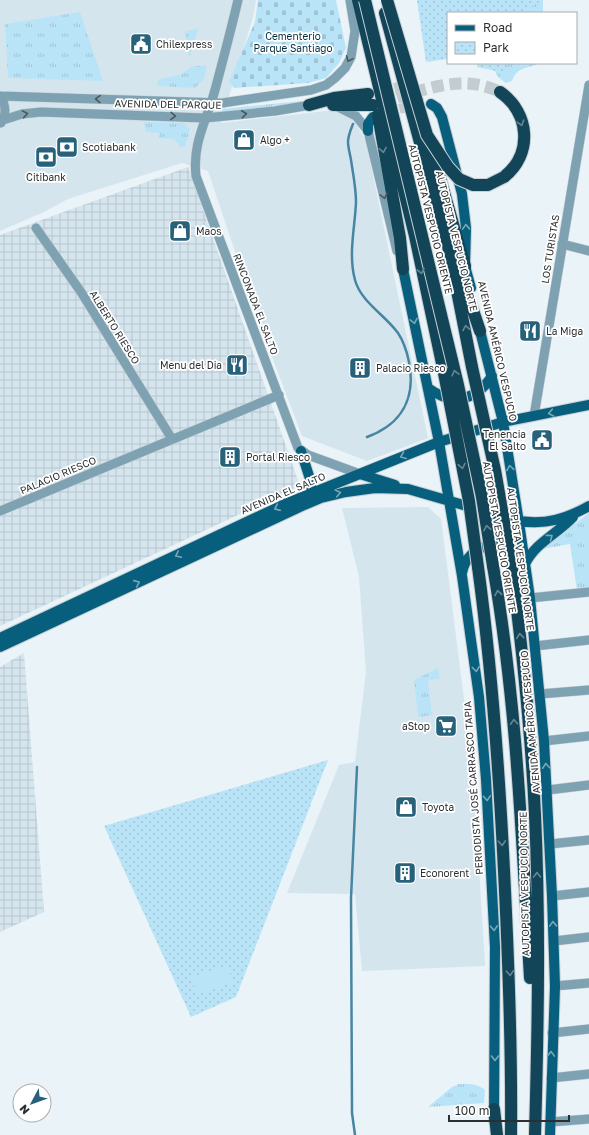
<svg xmlns="http://www.w3.org/2000/svg" width="589" height="1135" viewBox="0 0 589 1135" font-family="'Golos Text',sans-serif">
	<style>
		.built { fill: #d5e5ee }
		.industrial { fill: url(#industrial-grid) }
		.grass { fill: url(#grass-tufts) }
		.cemetery { fill: url(#cemetery-stones) }
		.park { fill: url(#park-dots) }
		.pitch { fill: #b9e4f8 }
		.lines { fill: none; stroke-linecap: round; stroke-linejoin: round }
		.stream { stroke: #4786a2; stroke-width: 2.5 }
		.major-tunnel { stroke: #c3ccd0; stroke-width: 10; stroke-dasharray: 10 5; stroke-linecap: butt }
		.highway-tunnel { stroke: #c3ccd0; stroke-width: 12; stroke-dasharray: 12 6; stroke-linecap: butt }
		.minor-casing { stroke: #c7d0d4; stroke-width: 10 }
		.major-casing { stroke: #c7d0d4; stroke-width: 12 }
		.highway-casing { stroke: #c7d0d4; stroke-width: 14 }
		.minor { stroke: #7fa2b3; stroke-width: 9 }
		.major { stroke: #085f7d; stroke-width: 10 }
		.highway { stroke: #134559; stroke-width: 12 }
		.highway-bridge-casing { stroke: #c7d0d4; stroke-width: 14; stroke-linecap: butt }
		.highway-bridge { stroke: #134559; stroke-width: 12 }
		.oneway { stroke: #49575e }
		.oneway2 { stroke: #668693 }
		.oneway3 { stroke: #77a7b8 }
		.labels { text-anchor: middle; dominant-baseline: central; stroke-width: 3.5; stroke-linejoin: round; paint-order: stroke }
		.park-label { font-size: 10px; fill: #042f3f; stroke: #fff }
		.poi-label { font-size: 10px; fill: #2c2f31; stroke: #fff; text-anchor: start }
		.street-label { font-size: 10px; fill: #2c2f31; stroke: #fff }
	</style>
	<defs>
		<pattern id="industrial-grid" width="8" height="8" patternUnits="userSpaceOnUse"><rect width="8" height="8" fill="#d5e5ee"/><path d="M0 4h8M4 0v8" fill="none" stroke="#b7c5cd"/></pattern>
		<pattern id="grass-tufts" width="24" height="20" patternUnits="userSpaceOnUse"><rect width="24" height="20" fill="#b9e4f8"/><path d="M3 7l-1-3M5 7V3M7 7l1-3M15 17l-1-3M17 17v-4M19 17l1-3" fill="none" stroke="#9fc4d5"/></pattern>
		<pattern id="cemetery-stones" width="16" height="16" patternUnits="userSpaceOnUse"><rect width="16" height="16" fill="#b9e4f8"/><path d="M2 7V4a2 2 0 0 1 4 0v3zM10 15v-3a2 2 0 0 1 4 0v3z" fill="#9fc4d5"/></pattern>
		<pattern id="park-dots" width="8" height="8" patternUnits="userSpaceOnUse"><rect width="8" height="8" fill="#b9e4f8"/><path d="M2 2h.1M6 6h.1" fill="none" stroke="#9fc4d5" stroke-width="1.8" stroke-linecap="round"/></pattern>
	</defs>
	<rect width="100%" height="100%" fill="#e9f3f8"/>
	<path class="built" d="M0 0H256L253 17 221 123 334 110 348 114 355 121 366 142 428 438 367 461 302 436 258 320 208 171 182 163 68 199 44 212 0 231Z
		M428 507 441 519 473 769 485 966 362 971 355 894 287 893 339 765 355 762 366 672 359 577 342 508Z"/>
	<path class="industrial" d="M188 167 300 486 0 626V235Z
		M24 653 44 912 0 932V667Z"/>
	<path class="grass" d="M462 0H543V13H492Z
		M80 12 103 81 8 78 5 24Z
		M198 29 190 56H189L185 31Z
		M491 63H540C528 69 517 66 512 81L506 83 498 77Z
		M207 65 204 79 195 88 157 86 159 79 180 75 191 67Z
		M312 100 287 105 222 112V109Z
		M144 122 184 123 190 129 185 147 179 146C174 135 167 140 159 138V133L146 132Z
		M589 513V589L577 590 570 544 542 549Z
		M438 668 440 679 428 680 432 715 420 717 418 715 414 680Z
		M459 1084C469 1084 477 1083 485 1090L484 1103 428 1107 452 1087Z"/>
	<path class="cemetery" d="M258 0H336L346 48 339 63 326 78 308 83 234 88 229 82 255 22Z"/>
	<path class="park" d="M417 0H542L526 10 525 13H448V59L426 62Z
		M477 63H508L505 73 477 67Z
		M328 760 236 997 191 1017 104 826Z"/>
	<path class="pitch" d="M227 965 233 982 197 995 191 977Z"/>
	<g class="lines">
		<path class="stream" d="M353 124C351 129 348 136 348 142 348 147 350 154 351 160 353 173 356 188 356 202 355 228 348 254 355 280 361 302 385 315 398 333 404 342 407 352 409 362 416 398 402 424 367 437
			M355 1135 352 1113 351 898 357 767"/>
		<path class="major-tunnel" d="M385 113 421 103 431 104"/>
		<path class="highway-tunnel" d="M377 93 403 87 410 79
			M380 103C420 92 460 72 500 92"/>
		<g class="minor-casing">
			<path id="minor" d="M238 0C231 30 223 60 215 90 207 120 192 143 196 176L298 448 308 455 360 474
				M0 96 222 103 311 90 326 85 335 78 345 68 351 57 355 31 350 0
				M0 96C6 105 7 113 1 123
				M338 107 356 116 368 131 397 251
				M3 120 22 114 41 112 205 118 275 111 316 104
				M36 228 81 292 172 439
				M562 244 589 251
				M534 416 589 85
				M0 511 279 395
				M530 598 589 592
				M535 646 589 640
				M540 694 589 690
				M544 741 589 736
				M548 790 589 785
				M550 844 589 840
				M552 896 589 892
				M554 941 589 937
				M555 986 589 983
				M552 1033 589 1029
				M551 1078 589 1074
				M550 1122 589 1119"/>
		</g>
		<g class="major-casing">
			<path id="major" d="M431 104 437 108 442 117 462 194 466 228 465 266 471 288
				M368 131V124L373 117
				M403 269 439 442 462 576 479 697 486 779 495 947 494 1117
				M478 323 503 422 520 529 530 598 544 741 552 896 555 986 550 1135
				M428 388C452 406 476 401 492 376
				M301 451 310 479 312 492
				M360 474 395 485
				M525 564C535 543 557 534 573 517
				M462 573C467 542 509 534 524 563
				M0 638 285 504 439 442 503 422 589 405
				M0 647 302 506 321 498 346 492 375 488 408 489 519 521C546 525 566 519 589 506"/>
		</g>
		<g class="highway-casing">
			<path id="highway" d="M358 0 415 236 444 373
				M385 13 449 250 472 367
				M500 92C530 113 533 154 504 177
				M309 105 334 98 368 94
				M333 105H373
				M378 115 400 238 403 269
				M429 140 465 266
				M462 278 480 331
				M511 562C522 646 531 730 535 815 540 921 538 1028 535 1135
				M493 566C517 703 522 840 530 978
				M478 567C491 662 498 756 503 851 508 946 512 1040 511 1135
				M494 1109 497 1135"/>
		</g>
		<use href="#minor" class="minor"/>
		<use href="#major" class="major"/>
		<use href="#highway" class="highway"/>
		<g class="highway-bridge-casing">
			<path id="highway-bridge" d="M365 0 458 385 482 497 493 566
				M387 0 427 135 448 167 459 179 473 185H488L504 177
				M472 367 495 470 511 562
				M444 373 469 501 478 567"/>
		</g>
		<use href="#highway-bridge" class="highway-bridge"/>
	</g>
	<defs><path id="oneway-chevron" d="M-2-3.5L2.5 0L-2 3.5" fill="none" stroke-width="1.6" stroke-linecap="round" stroke-linejoin="round"/></defs>
	<g class="oneway">
		<use href="#oneway-chevron" transform="translate(349 59) rotate(114)"/>
		<use href="#oneway-chevron" transform="translate(98 99) rotate(-178)"/>
		<use href="#oneway-chevron" transform="translate(25 114) rotate(-10)"/>
		<use href="#oneway-chevron" transform="translate(244 114) rotate(-6)"/>
		<use href="#oneway-chevron" transform="translate(173 116) rotate(2)"/>
		<use href="#oneway-chevron" transform="translate(384 196) rotate(76)"/>
	</g>
	<g class="oneway2">
		<use href="#oneway-chevron" transform="translate(521 123) rotate(73)"/>
		<use href="#oneway-chevron" transform="translate(383 150) rotate(80)"/>
		<use href="#oneway-chevron" transform="translate(421 271) rotate(78)"/>
		<use href="#oneway-chevron" transform="translate(466 328) rotate(-100)"/>
		<use href="#oneway-chevron" transform="translate(455 373) rotate(-103)"/>
		<use href="#oneway-chevron" transform="translate(462 466) rotate(79)"/>
		<use href="#oneway-chevron" transform="translate(487 528) rotate(-100)"/>
		<use href="#oneway-chevron" transform="translate(498 593) rotate(-100)"/>
		<use href="#oneway-chevron" transform="translate(520 636) rotate(-96)"/>
		<use href="#oneway-chevron" transform="translate(514 722) rotate(-94)"/>
		<use href="#oneway-chevron" transform="translate(502 843) rotate(87)"/>
		<use href="#oneway-chevron" transform="translate(537 875) rotate(-91)"/>
		<use href="#oneway-chevron" transform="translate(510 973) rotate(87)"/>
	</g>
	<g class="oneway3">
		<use href="#oneway-chevron" transform="translate(466 227) rotate(-92)"/>
		<use href="#oneway-chevron" transform="translate(414 321) rotate(78)"/>
		<use href="#oneway-chevron" transform="translate(551 413) rotate(169)"/>
		<use href="#oneway-chevron" transform="translate(403 456) rotate(158)"/>
		<use href="#oneway-chevron" transform="translate(510 468) rotate(-99)"/>
		<use href="#oneway-chevron" transform="translate(338 493) rotate(-12)"/>
		<use href="#oneway-chevron" transform="translate(277 508) rotate(156)"/>
		<use href="#oneway-chevron" transform="translate(550 537) rotate(-37)"/>
		<use href="#oneway-chevron" transform="translate(178 555) rotate(155)"/>
		<use href="#oneway-chevron" transform="translate(137 583) rotate(-24)"/>
		<use href="#oneway-chevron" transform="translate(476 669) rotate(83)"/>
		<use href="#oneway-chevron" transform="translate(546 766) rotate(-94)"/>
		<use href="#oneway-chevron" transform="translate(487 798) rotate(87)"/>
		<use href="#oneway-chevron" transform="translate(553 924) rotate(-92)"/>
		<use href="#oneway-chevron" transform="translate(494 928) rotate(87)"/>
		<use href="#oneway-chevron" transform="translate(551 1054) rotate(-88)"/>
		<use href="#oneway-chevron" transform="translate(495 1058) rotate(90)"/>
	</g>
	<defs>
		<g id="civic-square" transform="scale(1.15)"><rect x="-9" y="-9" width="18" height="18" rx="4" fill="#27617a" stroke="#fff"/><path d="M-.6-6.5H3V-4.5H.6V-3L4-1V1h2V6H-6V1h2V-1L-.6-3ZM-1.2 2.5V6h2.4V2.5Z" fill="#fff"/></g>
		<g id="shop-square" transform="scale(1.15)"><rect x="-9" y="-9" width="18" height="18" rx="4" fill="#27617a" stroke="#fff"/><path d="M-5-2.5h2.3a2.7 3.5 0 0 1 5.4 0H5L5.5 6h-11ZM-1.5-2.5h3a1.5 2.3 0 0 0-3 0Z" fill="#fff"/></g>
		<g id="bank-square" transform="scale(1.15)"><rect x="-9" y="-9" width="18" height="18" rx="4" fill="#27617a" stroke="#fff"/><path d="M-6-4H6V4H-6ZM0-2.3a2.3 2.3 0 1 0 0 4.6a2.3 2.3 0 1 0 0-4.6Z" fill="#fff"/></g>
		<g id="restaurant-square" transform="scale(1.15)"><rect x="-9" y="-9" width="18" height="18" rx="4" fill="#27617a" stroke="#fff"/><path d="M-5-6h1v4h1v-4h1v4h1v-4h1v5L-1.5 .5V6h-2V.5L-5-1ZM5-6V6H3V1.5H1.5Q1.5-4 5-6Z" fill="#fff"/></g>
		<g id="building-square" transform="scale(1.15)"><rect x="-9" y="-9" width="18" height="18" rx="4" fill="#27617a" stroke="#fff"/><path d="M-4-6H4V6H1V3H-1V6H-4ZM-2.5-4.3h1.7v1.8h-1.7ZM.8-4.3h1.7v1.8H.8ZM-2.5-1h1.7V.8h-1.7ZM.8-1h1.7V.8H.8Z" fill="#fff"/></g>
		<g id="supermarket-square" transform="scale(1.15)"><rect x="-9" y="-9" width="18" height="18" rx="4" fill="#27617a" stroke="#fff"/><path d="M-6-5.5h2.5l.6 2H6L4.5 2H-2.5L-4.4-4H-6ZM-1.5 3.2a1.3 1.3 0 1 0 .1 0ZM3 3.2a1.3 1.3 0 1 0 .1 0Z" fill="#fff"/></g>
	</defs>
	<g fill-rule="evenodd">
		<use href="#civic-square" x="141" y="44"/>
		<use href="#shop-square" x="244" y="140"/>
		<use href="#bank-square" x="67" y="147"/>
		<use href="#bank-square" x="46" y="157"/>
		<use href="#shop-square" x="180" y="231"/>
		<use href="#restaurant-square" x="530" y="331"/>
		<use href="#restaurant-square" x="237" y="365"/>
		<use href="#building-square" x="360" y="368"/>
		<use href="#civic-square" x="542" y="440"/>
		<use href="#building-square" x="230" y="457"/>
		<use href="#supermarket-square" x="446" y="726"/>
		<use href="#shop-square" x="406" y="807"/>
		<use href="#building-square" x="405" y="873"/>
	</g>
	<g class="labels">
		<g class="park-label">
			<text x="293" y="36">Cementerio<tspan x="293" dy="12">Parque Santiago</tspan></text>
		</g>
		<g class="poi-label">
			<text x="156" y="44">Chilexpress</text>
			<text x="260" y="140">Algo +</text>
			<text x="82" y="147">Scotiabank</text>
			<text x="46" y="177" text-anchor="middle">Citibank</text>
			<text x="196" y="231">Maos</text>
			<text x="546" y="331">La Miga</text>
			<text x="222" y="365" text-anchor="end">Menu del Dia</text>
			<text x="376" y="368">Palacio Riesco</text>
			<text x="526" y="434" text-anchor="end">Tenencia<tspan x="526" dy="12">El Salto</tspan></text>
			<text x="246" y="457">Portal Riesco</text>
			<text x="430" y="726" text-anchor="end">aStop</text>
			<text x="422" y="807">Toyota</text>
			<text x="420" y="873">Econorent</text>
		</g>
		<g class="street-label">
			<text transform="translate(168 104) rotate(1)">AVENIDA DEL PARQUE</text>
			<text transform="translate(431 219) rotate(76)">AUTOPISTA VESPUCIO ORIENTE</text>
			<text transform="translate(457 241) rotate(76)">AUTOPISTA VESPUCIO NORTE</text>
			<text transform="translate(550 249) rotate(-81)">LOS TURISTAS</text>
			<text transform="translate(256 304) rotate(69)">RINCONADA EL SALTO</text>
			<text transform="translate(115 327) rotate(58)">ALBERTO RIESCO</text>
			<text transform="translate(498 351) rotate(77)">AVENIDA AMÉRICO VESPUCIO</text>
			<text transform="translate(58 475) rotate(-23)">PALACIO RIESCO</text>
			<text transform="translate(283 493) rotate(-23)">AVENIDA EL SALTO</text>
			<text transform="translate(500 537) rotate(80)">AUTOPISTA VESPUCIO ORIENTE</text>
			<text transform="translate(521 559) rotate(82)">AUTOPISTA VESPUCIO NORTE</text>
			<text transform="translate(530 722) rotate(-95)">AVENIDA AMÉRICO VESPUCIO</text>
			<text transform="translate(473 788) rotate(-94)">PERIODISTA JOSÉ CARRASCO TAPIA</text>
			<text transform="translate(524 884) rotate(-91)">AUTOPISTA VESPUCIO NORTE</text>
		</g>
	</g>
	<rect x="447" y="12" width="130" height="52" fill="#ffffff" stroke="#abacad"/>
	<rect x="455" y="25" width="20" height="6" fill="#085f7d" stroke="#abacad"/>
	<text x="483" y="32" font-size="12" fill="#2c2f31">Road</text>
	<rect x="455" y="42" width="20" height="12" fill="url(#park-dots)" stroke="#abacad"/>
	<text x="483" y="52" font-size="12" fill="#2c2f31">Park</text>
	<g transform="translate(32 1103) rotate(229)"><circle r="19" fill="#ffffff" stroke="#abacad"/>
	<path d="M0-3L7 15L0 10L-7 15Z" fill="#27617a"/>
	<text y="-6" font-size="11" font-weight="bold" text-anchor="middle" fill="#2c2f31">N</text>
	</g>
	<path d="M449 1115v6h120v-6" fill="none" stroke="#2c2f31" stroke-width="2"/>
	<text x="455" y="1115" font-size="12" fill="#2c2f31" stroke="#ffffff" stroke-width="3" paint-order="stroke">100 m</text>
</svg>
